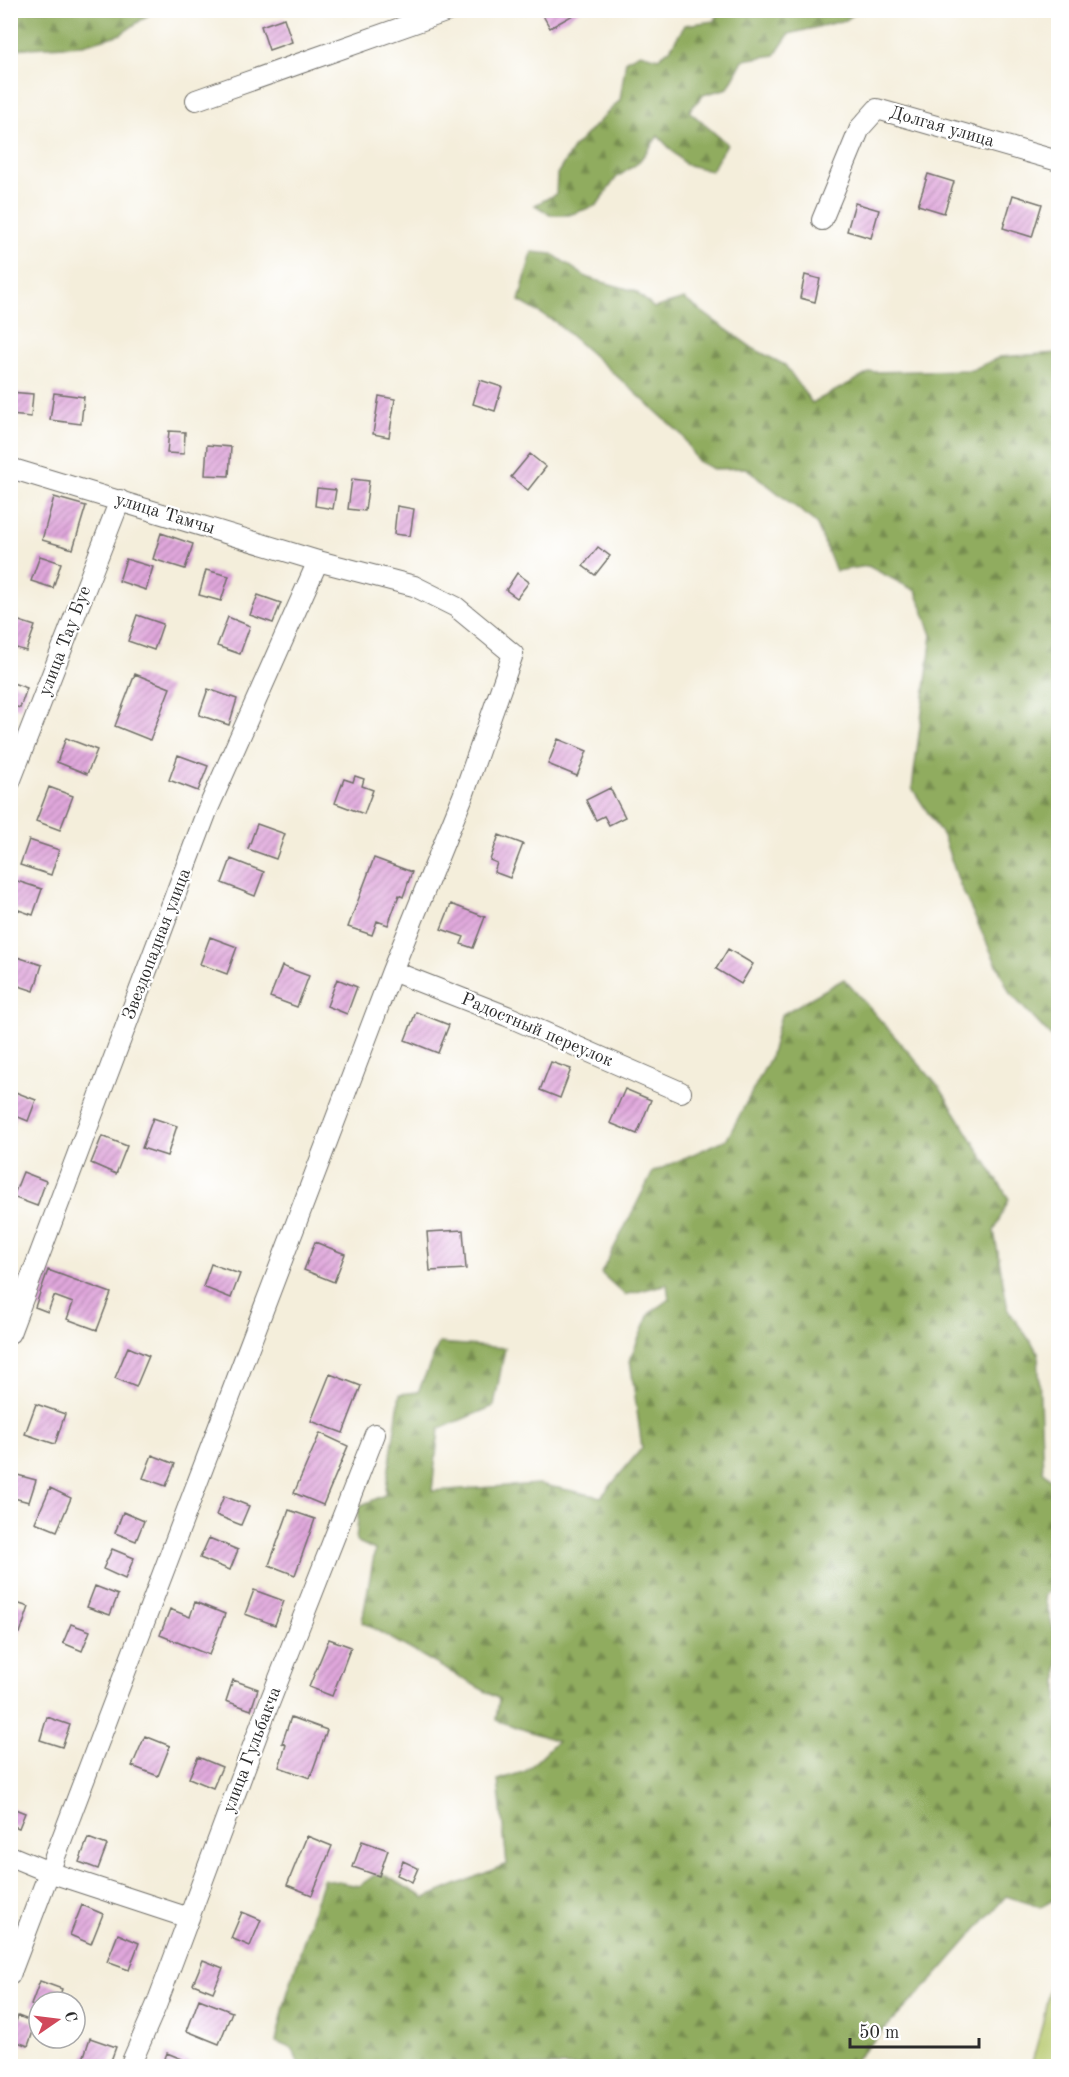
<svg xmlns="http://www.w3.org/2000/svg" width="1069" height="2077" viewBox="0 0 1069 2077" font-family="'Old Standard TT',serif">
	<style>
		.grass { fill: #b5c76b; stroke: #70794b; stroke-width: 1.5 }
		.forest { fill: url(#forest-firs); stroke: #5e6c45; stroke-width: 1.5 }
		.building { fill: url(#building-hatch) }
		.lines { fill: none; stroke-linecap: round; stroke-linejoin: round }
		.street-casing { stroke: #716f69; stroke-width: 22 }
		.street { stroke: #fff; stroke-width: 20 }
		.labels { text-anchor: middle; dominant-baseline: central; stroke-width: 4.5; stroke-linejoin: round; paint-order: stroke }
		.street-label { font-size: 18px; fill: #2b2b2b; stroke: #fff }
	</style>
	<defs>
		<pattern id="forest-firs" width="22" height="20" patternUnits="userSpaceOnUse" patternTransform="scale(1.5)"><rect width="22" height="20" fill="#90ac5f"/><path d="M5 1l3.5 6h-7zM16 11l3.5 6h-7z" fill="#768c4f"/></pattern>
		<pattern id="building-hatch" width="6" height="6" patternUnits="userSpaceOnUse" patternTransform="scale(1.5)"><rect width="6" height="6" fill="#e0a7dc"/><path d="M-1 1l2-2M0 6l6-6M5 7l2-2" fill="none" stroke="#b688b3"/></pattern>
	</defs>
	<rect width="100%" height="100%" fill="#fff"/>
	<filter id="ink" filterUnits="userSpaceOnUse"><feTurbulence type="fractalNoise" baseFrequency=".0167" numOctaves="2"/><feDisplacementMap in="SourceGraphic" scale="12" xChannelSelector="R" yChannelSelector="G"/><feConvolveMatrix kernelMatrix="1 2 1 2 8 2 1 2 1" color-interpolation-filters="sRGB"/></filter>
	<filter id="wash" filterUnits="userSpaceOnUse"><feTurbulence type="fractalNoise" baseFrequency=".008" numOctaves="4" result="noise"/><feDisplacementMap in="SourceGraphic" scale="24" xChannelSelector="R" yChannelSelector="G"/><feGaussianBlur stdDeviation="1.35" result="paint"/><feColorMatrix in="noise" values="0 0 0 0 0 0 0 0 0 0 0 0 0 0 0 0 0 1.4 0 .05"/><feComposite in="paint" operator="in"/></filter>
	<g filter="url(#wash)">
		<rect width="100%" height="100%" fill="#f4eedb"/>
		<path class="grass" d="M1058 1936V2066H1031L1043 2022Z"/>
		<path class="forest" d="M11 10H154V11L121 34 83 45 11 49Z
			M721 11H858L846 20 789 34 775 55 743 60 728 88 703 95 689 111 727 144 711 171 685 164 658 136 638 163 616 178 597 205 569 215H551L535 205 556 194 557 174 574 147 620 100 626 60 640 53 658 58 670 49 685 25 714 21Z
			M532 252 552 254 588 278 635 291 654 308 684 299 754 349 785 365 812 403 871 372 972 370 1000 357 1058 353V1047L1055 1041 1010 993 960 885 943 836 912 788 932 635 916 591 868 566 836 571 816 523 746 468 713 469 697 461 682 435 628 386 554 321 519 301Z
			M844 979 940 1088 1009 1199 994 1231 1008 1310 1038 1352 1043 1471 1058 1488V1579L1044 1596 1058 1646V1897L1041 1907 1006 1896 934 1978 849 2066H299L293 2049 276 2042 286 1998 323 1879 359 1886 379 1872 425 1898 507 1864 498 1780 526 1771 557 1741 496 1720 499 1699 362 1622 375 1550 356 1541 359 1506 385 1495 400 1394 418 1392 439 1343 505 1348 494 1406 439 1429 432 1491 539 1484 601 1497 642 1448 630 1359 649 1314 669 1299 667 1284 625 1295 601 1273 653 1172 727 1139 770 1058 781 1015Z"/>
		<g id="blocks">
			<path class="building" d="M540 10H582L550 28Z
				M284 18 292 42 269 50 261 26Z
				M928 174 954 182 944 213 918 205Z
				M1013 195 1042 204 1032 237 1003 228Z
				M855 203 879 210 871 238 847 231Z
				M805 275 820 279 815 302 800 298Z
				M480 380 502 387 495 411 473 404Z
				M10 392 33 394 31 417 10 415Z
				M54 393 84 397 81 424 50 420Z
				M379 396 395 399 389 437 373 434Z
				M169 431 185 432 184 454 167 453Z
				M207 445 231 447 229 476 205 475Z
				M530 454 546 467 528 490 511 477Z
				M352 479 369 481 365 511 348 509Z
				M317 488 336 490 333 509 315 506Z
				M54 497 86 506 73 549 42 540Z
				M397 506 414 509 410 536 394 534Z
				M161 533 193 544 185 569 153 559Z
				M598 547 610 556 595 575 583 566Z
				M40 556 61 563 53 588 31 581Z
				M126 559 153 567 146 590 119 581Z
				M206 570 229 576 221 601 199 595Z
				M517 573 529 582 517 598 506 590Z
				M258 595 281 603 273 623 250 615Z
				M137 615 163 624 154 650 128 641Z
				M228 617 250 626 240 654 217 646Z
				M13 619 35 626 26 651 10 646V627Z
				M135 674 170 688 150 740 115 726Z
				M10 682 27 688 20 708 10 705Z
				M208 689 237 699 229 725 199 715Z
				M66 738 97 750 87 774 57 762Z
				M558 739 587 751 577 776 548 764Z
				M178 755 208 766 198 791 169 780Z
				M355 776 364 779 362 786 373 790 364 814 335 803 344 779 353 782Z
				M49 787 73 796 60 830 36 821Z
				M610 788 625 817 609 825 604 816 596 820 586 800Z
				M257 824 285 834 276 859 248 849Z
				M499 835 523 844 510 878 494 872 497 863 490 860Z
				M29 840 59 850 51 875 20 865Z
				M374 858 412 872 403 897 399 895 388 925 377 921 372 935 348 927Z
				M231 859 264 872 255 896 222 883Z
				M14 880 42 889 33 915 10 907V892Z
				M451 904 485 917 473 948 461 944 464 937 441 929Z
				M210 937 237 947 227 974 200 964Z
				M728 949 753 964 741 984 716 969Z
				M14 956 42 965 34 991 10 983V967Z
				M282 966 309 976 297 1007 270 997Z
				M337 979 357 987 347 1014 327 1006Z
				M416 1012 449 1025 438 1053 405 1040Z
				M551 1062 571 1069 560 1098 540 1090Z
				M625 1089 651 1100 637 1134 610 1123Z
				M10 1090 36 1100 28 1121 16 1116 11 1131Z
				M153 1118 177 1126 167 1156 142 1148Z
				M102 1136 127 1146 116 1174 91 1163Z
				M23 1172 46 1181 37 1206 13 1197Z
				M463 1230 466 1269 430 1271 427 1232Z
				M315 1242 345 1254 334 1282 304 1270Z
				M211 1264 240 1274 231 1298 203 1287Z
				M48 1270 111 1293 97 1330 67 1319 73 1303 54 1296 48 1312 35 1307Z
				M128 1347 149 1356 136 1387 115 1378Z
				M330 1374 361 1386 343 1433 311 1421Z
				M36 1404 65 1414 55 1444 25 1434Z
				M320 1433 348 1446 323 1505 294 1493Z
				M152 1455 175 1464 166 1486 143 1478Z
				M10 1473 36 1480 29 1502 10 1497Z
				M50 1488 71 1498 57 1531 35 1522Z
				M224 1496 249 1506 241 1525 216 1515Z
				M289 1510 315 1519 295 1575 269 1565Z
				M123 1512 144 1521 136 1541 115 1533Z
				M209 1538 238 1550 230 1570 200 1558Z
				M112 1549 134 1558 125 1579 103 1569Z
				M95 1586 118 1595 110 1615 87 1607Z
				M254 1590 284 1601 275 1625 245 1614Z
				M10 1601 29 1607 20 1633 10 1630Z
				M195 1602 225 1614 209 1655 160 1635 170 1609 190 1617Z
				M71 1624 90 1631 82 1651 63 1643Z
				M329 1639 351 1647 332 1696 309 1687Z
				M233 1680 258 1689 251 1710 226 1701Z
				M47 1717 70 1725 62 1747 40 1740Z
				M291 1717 327 1730 310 1778 279 1767 286 1745 282 1743Z
				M145 1736 170 1746 158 1776 132 1766Z
				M198 1757 222 1767 213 1788 189 1778Z
				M10 1807 25 1813 19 1828 10 1825Z
				M307 1836 332 1846 312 1895 287 1885Z
				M88 1838 107 1845 98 1869 79 1862Z
				M362 1841 388 1850 379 1876 353 1867Z
				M403 1861 418 1868 412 1882 397 1875Z
				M82 1905 103 1914 91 1944 70 1935Z
				M242 1912 261 1920 250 1946 231 1938Z
				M118 1934 139 1943 129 1970 107 1962Z
				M203 1960 223 1968 213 1992 193 1984Z
				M40 1981 62 1989 58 2002H39V2008L31 2005Z
				M199 1999 232 2012 219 2044 187 2031Z
				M18 2016 36 2023 28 2046 10 2039Z
				M90 2038 116 2047 109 2066H94L82 2062Z
				M167 2053 194 2064 193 2066H162Z
				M10 2056 25 2062 23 2066H10Z"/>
		</g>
	</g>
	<g filter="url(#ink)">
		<use href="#blocks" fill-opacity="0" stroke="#716f69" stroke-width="1.5"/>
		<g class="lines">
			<g class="street-casing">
				<path id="street" d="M196 100 451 10
					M822 220 860 128 877 109 1058 161
					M10 468 318 561 414 586 456 607 513 654 463 796 392 971 10 1975
					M10 782 120 500
					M392 971 507 1016 681 1092
					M10 1333 207 811 318 561
					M10 1856 49 1872 189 1918
					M130 2066 156 2006 263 1719 375 1434"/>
			</g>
			<use href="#street" class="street"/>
		</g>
	</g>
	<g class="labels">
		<g class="street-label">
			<text transform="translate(942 127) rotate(16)">Долгая улица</text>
			<text transform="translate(165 514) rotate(17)">улица Тамчы</text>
			<text transform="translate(65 641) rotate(-69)">улица Тау Буе</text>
			<text transform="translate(157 944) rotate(-69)">Звездопадная улица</text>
			<text transform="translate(537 1030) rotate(23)">Радостный переулок</text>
			<text transform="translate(252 1750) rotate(-69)">улица Гульбакча</text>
		</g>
	</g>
	<rect width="1069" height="2077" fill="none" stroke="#fff" stroke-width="36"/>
	<g transform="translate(57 2020) rotate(76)"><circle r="28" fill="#ffffff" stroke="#aaaaaa" stroke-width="1.5"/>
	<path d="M0-4.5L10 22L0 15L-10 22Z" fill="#d1495b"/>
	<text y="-9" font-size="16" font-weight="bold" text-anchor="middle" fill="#2b2b2b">С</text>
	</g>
	<path d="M850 2038v9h129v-9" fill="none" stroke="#2b2b2b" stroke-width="3"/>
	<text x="859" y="2038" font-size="18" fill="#2b2b2b" stroke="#ffffff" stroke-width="4.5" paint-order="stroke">50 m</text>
</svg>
